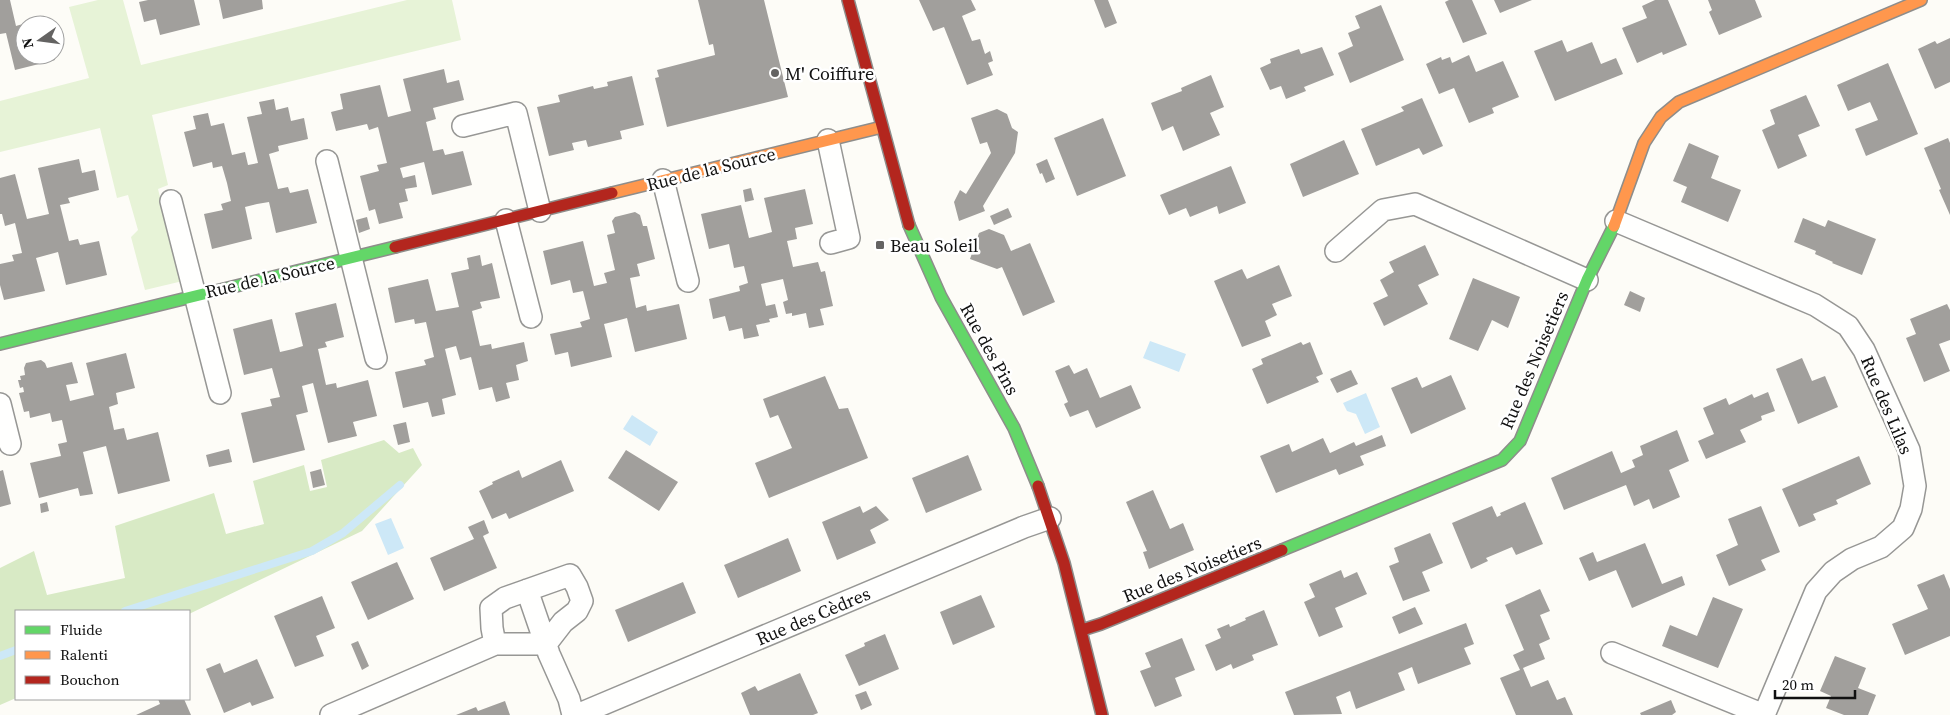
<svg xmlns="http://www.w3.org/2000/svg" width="1950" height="715" viewBox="0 0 1950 715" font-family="'Source Serif 4',serif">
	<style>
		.green { fill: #e7f3d7 }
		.forest { fill: #d8eac5 }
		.water { fill: #cde8f7 }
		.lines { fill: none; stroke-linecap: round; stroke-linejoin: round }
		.stream { stroke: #cde8f7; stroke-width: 8 }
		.building { fill: #a19f9c }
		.street-casing { stroke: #979795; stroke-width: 24 }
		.fast-casing { stroke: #8e8d8b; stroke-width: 14 }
		.slow-casing { stroke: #8e8d8b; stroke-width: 14 }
		.jam-casing { stroke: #8e8d8b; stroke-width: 14 }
		.street { stroke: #fffffe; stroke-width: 21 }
		.fast { stroke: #63d668; stroke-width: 11 }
		.slow { stroke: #ff974d; stroke-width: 11 }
		.jam { stroke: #b3261e; stroke-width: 11 }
		.poi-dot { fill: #646362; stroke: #fff; stroke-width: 2 }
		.labels { text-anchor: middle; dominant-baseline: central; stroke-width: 5; stroke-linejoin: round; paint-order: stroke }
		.poi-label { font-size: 18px; fill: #111; stroke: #fff; text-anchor: start }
		.street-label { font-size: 18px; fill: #111; stroke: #fff }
	</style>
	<rect width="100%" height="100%" fill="#fdfcf7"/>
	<path class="green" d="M98 0H123L141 65 407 0H452L461 40 152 115 168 185 158 189 164 213 187 280 145 290 131 237 138 230 128 195 117 198 100 128 0 152V101L89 78 69 7Z"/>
	<path class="forest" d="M384 440 399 453 413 448 422 465 362 531 189 614V611H16V698L0 705V568L34 551 47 595 125 578 115 526 214 493 226 534 264 524 253 481 304 465 310 491 327 487 321 460Z"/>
	<path class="water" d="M1150 341 1186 354 1179 372 1143 358Z
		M1366 393 1380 427 1365 434 1356 414 1347 411 1343 403Z
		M632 415 658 432 650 446 623 429Z
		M391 518 404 548 388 555 375 524Z"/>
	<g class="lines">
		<path class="stream" d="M125 611 312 551 343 533 400 485
			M0 656 16 650"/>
	</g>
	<path class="building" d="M0 0H10L16 26 26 23 25 55H54L55 60 15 70 6 33 0 34Z
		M148 0H194L200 25 160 35 156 19 144 22 139 2Z
		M219 0H262L263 9 223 19Z
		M698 0H764L788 97 667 127 655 78 659 77 657 70 715 55 713 44 709 45Z
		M919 0H971L976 10 962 16 972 41 980 39 985 54 990 51 993 61 988 63 993 75 967 85 944 27 933 31Z
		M1094 0H1108L1117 23 1105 28Z
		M1449 0H1472L1487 34 1463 43 1445 2Z
		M1494 0H1532L1500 13Z
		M1655 0H1668L1687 45 1663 55 1662 52 1637 63 1622 28 1647 18 1642 6Z
		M1708 0H1755L1762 17 1719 35 1709 12 1712 10Z
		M1381 5 1404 60 1350 83 1338 53 1353 46 1348 33 1360 28 1355 16Z
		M1950 38V82L1935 89 1918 49 1935 41 1937 44Z
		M1562 40 1567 52 1592 42 1601 64 1616 58 1623 74 1555 101 1534 51Z
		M1322 47 1334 75 1304 87 1306 91 1286 99 1281 86 1270 90 1260 68 1271 63 1270 59 1299 49 1301 54Z
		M1469 55 1476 72 1503 61 1519 97 1492 108 1494 113 1469 123 1454 88 1439 94 1426 64 1441 57 1442 60 1450 57 1452 63Z
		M1888 63 1918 134 1866 156 1855 129 1878 120 1870 102 1848 111 1837 85Z
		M444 69 447 83 459 80 464 100 433 108 436 119 426 122 433 151 443 149 445 155 463 151 472 185 432 195 424 162 400 168 403 178 415 175 417 187 405 189 408 201 399 203 403 218 379 224 375 209 369 211 360 176 379 171 377 165 387 163 378 127 369 130 367 124 336 131 331 112 343 109 340 94 380 85 388 117 411 111 403 79Z
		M1211 75 1224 107 1210 113 1220 135 1183 151 1173 126 1162 131 1151 103 1182 91 1181 88Z
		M632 76 644 125 620 131 622 139 588 147 586 140 572 143 574 150 549 156 537 107 560 102 558 95 593 86 594 89 608 86 607 82Z
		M1806 95 1820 126 1798 135 1807 156 1778 169 1762 130 1775 124 1770 110Z
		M1422 98 1443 146 1423 155 1419 148 1376 166 1361 129 1404 111 1401 107Z
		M274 99 276 110 288 107 291 121 304 118 308 139 278 146 279 151 269 154 278 189 288 187 290 193 308 189 317 223 276 233 269 202 257 204 245 207 252 239 212 249 204 214 223 210 221 204 231 201 227 183 222 166 213 168 212 162 193 167 184 132 196 129 193 116 208 113 211 126 224 123 232 155 245 152 248 165 258 163 247 117 262 114 259 102Z
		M997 109 1007 114 1012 128 1018 132 1015 153 983 206 985 211 959 221 954 202 960 190 966 194 991 153 987 142 980 144 971 118Z
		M1103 118 1126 176 1077 196 1054 138Z
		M1948 138 1950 143V215L1939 190 1941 189 1924 148Z
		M1344 140 1359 174 1303 197 1290 164Z
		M1689 143 1719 156 1711 178 1741 190 1728 222 1681 202 1687 187 1673 181Z
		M79 159 82 173 95 170 99 190 68 198 70 203 60 205 69 241 78 239 80 245 99 241 107 275 66 285 58 252 36 258 45 291 4 300 0 285V264L14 261 12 255 22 253 15 223 5 226 2 214H0V178L15 174 27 219 49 214 38 168Z
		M1047 159 1055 179 1046 183 1042 173 1040 174 1036 164Z
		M1231 166 1246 203 1219 214 1217 206 1190 217 1186 208 1169 215 1160 195Z
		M751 188 754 200 745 202 743 190Z
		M805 189 813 224 795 228 797 239 787 241 793 267 818 262 821 272 825 271 833 306 820 309 824 325 809 328 806 313 792 316V313L786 314 783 302 788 300 783 279 761 284 766 306 775 304 778 317 769 319 770 322 756 325 759 336 744 339 742 328 729 331 725 316 713 319 709 299 740 291 739 286 748 283 744 266 734 268 729 244 709 249 701 214 741 205 749 238 761 235 772 232 764 198Z
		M1008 208 1012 217 994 225 990 216Z
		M635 212 640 215 643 226H647L655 259 637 264 640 276 630 278 636 308 646 305 647 311 679 304 687 339 635 352 627 318 616 321 604 324 612 357 571 367 568 352 555 355 550 334 582 327 580 322 590 319 583 291 573 293 570 280 551 285 543 251 583 241 594 286 607 283 604 273 615 270 607 235 615 233 612 221 615 217Z
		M367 217 370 229 359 233 356 220Z
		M1803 218 1825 227 1828 220 1876 239 1862 275 1832 263 1833 262 1815 254 1816 251 1794 242Z
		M989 229 1004 235 1011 251 1030 243 1055 302 1023 316 1002 267 997 269 970 259 979 233Z
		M1425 245 1439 275 1418 285 1428 304 1384 326 1373 303 1388 296 1380 280 1394 272 1389 262Z
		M480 255 482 266 492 263 500 298 480 302 482 308 472 311 480 346 491 344 492 349 524 342 528 361 516 365 519 380 506 383 510 398 496 402 492 387 479 390 471 357 460 360 456 346 445 349 456 395 442 399 445 414 432 417 428 402 403 408 395 372 426 365 424 360 434 357 426 322 415 324 414 319 395 323 388 288 428 279 436 311 459 307 451 273 469 269 467 258Z
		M1279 265 1292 296 1272 304 1277 315 1265 321 1271 336 1242 347 1214 281 1242 269 1247 279Z
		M1473 278 1520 297 1508 328 1492 320 1478 351 1449 339Z
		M1630 291 1645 298 1640 312 1624 305Z
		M336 303 344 337 325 342 327 347 318 349 326 385 336 383 337 388 368 380 377 416 353 422 357 436 328 443 313 383 302 386 308 412 296 415 305 450 253 463 241 413 272 406 270 399 280 397 272 368 244 375 233 329 272 319 280 352 293 349 303 346 295 313Z
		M1947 304 1950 310V340L1939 344 1950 371 1924 382 1906 338 1916 334 1910 319Z
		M1301 342 1303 345 1310 342 1323 374 1316 377 1319 382 1267 404 1252 369 1263 364 1261 359Z
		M126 353 135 388 116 393 118 404 109 407 114 430 124 428 127 440 158 432 170 481 118 494 106 446 83 452 93 494 80 496 78 488 39 498 30 463 61 456 58 444 67 442 62 420 52 422 50 413 30 418 29 411 24 412 19 393 24 392 23 387 20 388 18 380H21L20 376 25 375 24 368 26 363 41 360 45 363 47 368 72 362 78 383 66 385 70 401 94 395 86 363Z
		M1802 358 1812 381 1825 376 1838 407 1798 424 1776 369Z
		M1069 365 1074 374 1087 368 1100 398 1131 385 1141 408 1096 428 1088 410 1070 417 1064 404 1068 402 1055 371Z
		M1351 370 1358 384 1337 393 1330 379Z
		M1451 375 1466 409 1411 434 1391 388 1417 377 1422 388Z
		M825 376 839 409 848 408 868 458 769 498 755 463 792 448 778 415 770 418 763 399Z
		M1768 392 1775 411 1761 416 1762 420 1740 430 1746 442 1706 459 1698 441 1714 434 1703 408 1726 398 1729 405 1752 394 1754 398Z
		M406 422 410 442 398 445 393 425Z
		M1677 430 1689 461 1669 470 1680 497 1653 509 1649 499 1634 506 1626 485 1564 510 1551 478 1612 451 1621 473 1635 467 1632 460 1643 455 1640 446Z
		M1382 435 1386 446 1360 456 1364 465 1339 475 1336 469 1276 493 1260 456 1289 444 1292 452 1323 438 1330 453 1354 442 1356 446Z
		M229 449 232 462 209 467 206 455Z
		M626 450 678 482 659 511 608 478Z
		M968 455 982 490 926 513 912 478Z
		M1859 456 1871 484 1836 500 1838 504 1813 514 1816 520 1799 527 1782 489Z
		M561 460 574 491 509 519 506 513 492 519 479 491 493 484 492 482 519 470 522 478Z
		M321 469 325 485 313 488 310 472Z
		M3 470 11 504 0 507V471Z
		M1153 490 1170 529 1183 523 1194 550 1149 569 1143 552 1147 551 1126 502Z
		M47 502 49 511 41 513 40 504Z
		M1525 502 1543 544 1516 555 1512 547 1486 558 1488 561 1471 569 1452 523 1492 506 1497 517 1501 515 1500 513Z
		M860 506 863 513 876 506 889 520 870 530 876 543 837 560 822 522Z
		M1761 506 1780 552 1761 560 1766 570 1729 586 1716 555 1738 545 1728 519Z
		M484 520 489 533 483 536 497 568 444 591 430 558 474 539 468 527Z
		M1430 533 1443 563 1422 572 1430 591 1403 601 1389 566 1399 562 1394 548Z
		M788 538 801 571 738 598 724 565Z
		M1645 543 1662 584 1682 576 1685 585 1632 608 1616 570 1589 581 1579 558 1593 552 1597 562Z
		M397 562 414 599 368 620 351 582Z
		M1341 570 1344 578 1357 572 1367 594 1335 608 1343 627 1319 637 1304 602 1315 597 1309 584Z
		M1944 574 1950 589V636L1905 655 1892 624 1928 609 1917 585Z
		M683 582 696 613 628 642 615 610Z
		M1540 589 1550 611 1540 615 1550 639 1539 644 1545 659 1523 668 1531 687 1548 680 1557 700 1565 697 1573 715H1516L1500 678 1520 670 1513 655 1524 650 1505 605Z
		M981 595 995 627 953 645 940 612Z
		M322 596 335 628 316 636 324 656 295 667 274 616Z
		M1713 597 1743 609 1718 668 1662 646 1670 625 1697 636Z
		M1415 607 1423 624 1399 634 1392 617Z
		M1264 610 1278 645 1252 655 1254 660 1233 669 1231 664 1216 671 1205 645 1221 638 1217 629 1229 624 1230 627 1246 620 1245 618Z
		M1466 623 1474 644 1464 648 1471 664 1418 684 1412 667 1398 673 1405 690 1356 709 1350 691 1336 697 1342 714 1294 715 1285 692Z
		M885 634 899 669 859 686 845 655 865 646 864 643Z
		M1182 638 1195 670 1175 678 1182 696 1155 707 1140 671 1151 667 1145 653Z
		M358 641 369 666 362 670 351 644Z
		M1835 656 1866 668 1858 688 1876 695 1868 715H1844L1826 708 1831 696 1820 691Z
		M257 659 274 698 252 706 250 702 224 713 206 669 220 663 224 673Z
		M800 673 818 713 813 715H750L741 693 755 686 758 691Z
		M866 691 872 705 861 710 855 695Z
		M158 699H184L191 715H136L160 704Z
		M1671 700 1676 712 1672 715H1641L1640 713Z
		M505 701 510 715H456L476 707 478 711Z"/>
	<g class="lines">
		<g class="street-casing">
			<path id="street" d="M463 126 516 113 540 211
				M828 140 849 238 831 243
				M327 161 376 358
				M663 180 688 281
				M171 201 220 393
				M506 220 531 317
				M1616 221 1815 305 1848 326 1864 350 1909 450 1915 486 1911 509 1903 528 1881 547 1852 559 1833 572 1816 591 1764 715
				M1336 251 1383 210 1415 204 1587 280
				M0 404 10 444
				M527 590 549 654 569 699 573 715
				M1612 653 1764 715
				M331 715 495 644H546L563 622 577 611 582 601 577 587 570 575 505 598 491 608 492 628 495 644
				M577 715 1024 527 1050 518"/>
		</g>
		<g class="fast-casing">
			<path id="fast" d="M909 225 941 297 1014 428 1038 486
				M0 344 395 247
				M1282 550 1502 460 1520 441 1587 280 1614 226"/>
		</g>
		<g class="slow-casing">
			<path id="slow" d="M612 193 882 127
				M1614 226 1644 143 1661 117 1679 102 1921 0"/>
		</g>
		<g class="jam-casing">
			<path id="jam" d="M848 0 909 225
				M395 247 612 193
				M1038 486 1064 563 1102 715
				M1082 630 1101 624 1282 550"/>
		</g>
		<use href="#street" class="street"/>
		<use href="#fast" class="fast"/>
		<use href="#slow" class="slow"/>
		<use href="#jam" class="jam"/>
	</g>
	<g class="poi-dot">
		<circle cx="775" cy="73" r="5"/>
		<rect x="875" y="240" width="10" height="10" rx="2.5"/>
	</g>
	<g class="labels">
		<g class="poi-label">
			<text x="785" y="73">M' Coiffure</text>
			<text x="890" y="245">Beau Soleil</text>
		</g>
		<g class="street-label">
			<text transform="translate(711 169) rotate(-14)">Rue de la Source</text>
			<text transform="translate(270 277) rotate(-13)">Rue de la Source</text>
			<text transform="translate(990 349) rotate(61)">Rue des Pins</text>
			<text transform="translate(1534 360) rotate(-67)">Rue des Noisetiers</text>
			<text transform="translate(1887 405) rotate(67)">Rue des Lilas</text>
			<text transform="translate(1192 569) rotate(-22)">Rue des Noisetiers</text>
			<text transform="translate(813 616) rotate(-23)">Rue des Cèdres</text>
		</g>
	</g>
	<rect x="15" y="610" width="175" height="90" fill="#ffffff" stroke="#a0a0a0"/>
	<rect x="25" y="626" width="25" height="8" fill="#63d668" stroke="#a0a0a0"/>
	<text x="60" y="635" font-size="15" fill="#111111">Fluide</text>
	<rect x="25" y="651" width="25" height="8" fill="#ff974d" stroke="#a0a0a0"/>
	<text x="60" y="660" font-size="15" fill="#111111">Ralenti</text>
	<rect x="25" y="676" width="25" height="8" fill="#b3261e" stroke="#a0a0a0"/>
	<text x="60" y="685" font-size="15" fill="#111111">Bouchon</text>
	<g transform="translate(40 40) rotate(256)"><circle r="24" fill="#ffffff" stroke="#a0a0a0"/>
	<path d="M0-4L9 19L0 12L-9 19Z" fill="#646362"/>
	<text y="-8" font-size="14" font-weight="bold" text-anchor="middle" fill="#111111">N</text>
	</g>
	<path d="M1775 690v8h80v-8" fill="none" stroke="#111111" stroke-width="2.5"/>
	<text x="1782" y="690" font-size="15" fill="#111111" stroke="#ffffff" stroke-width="4" paint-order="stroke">20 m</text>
</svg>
